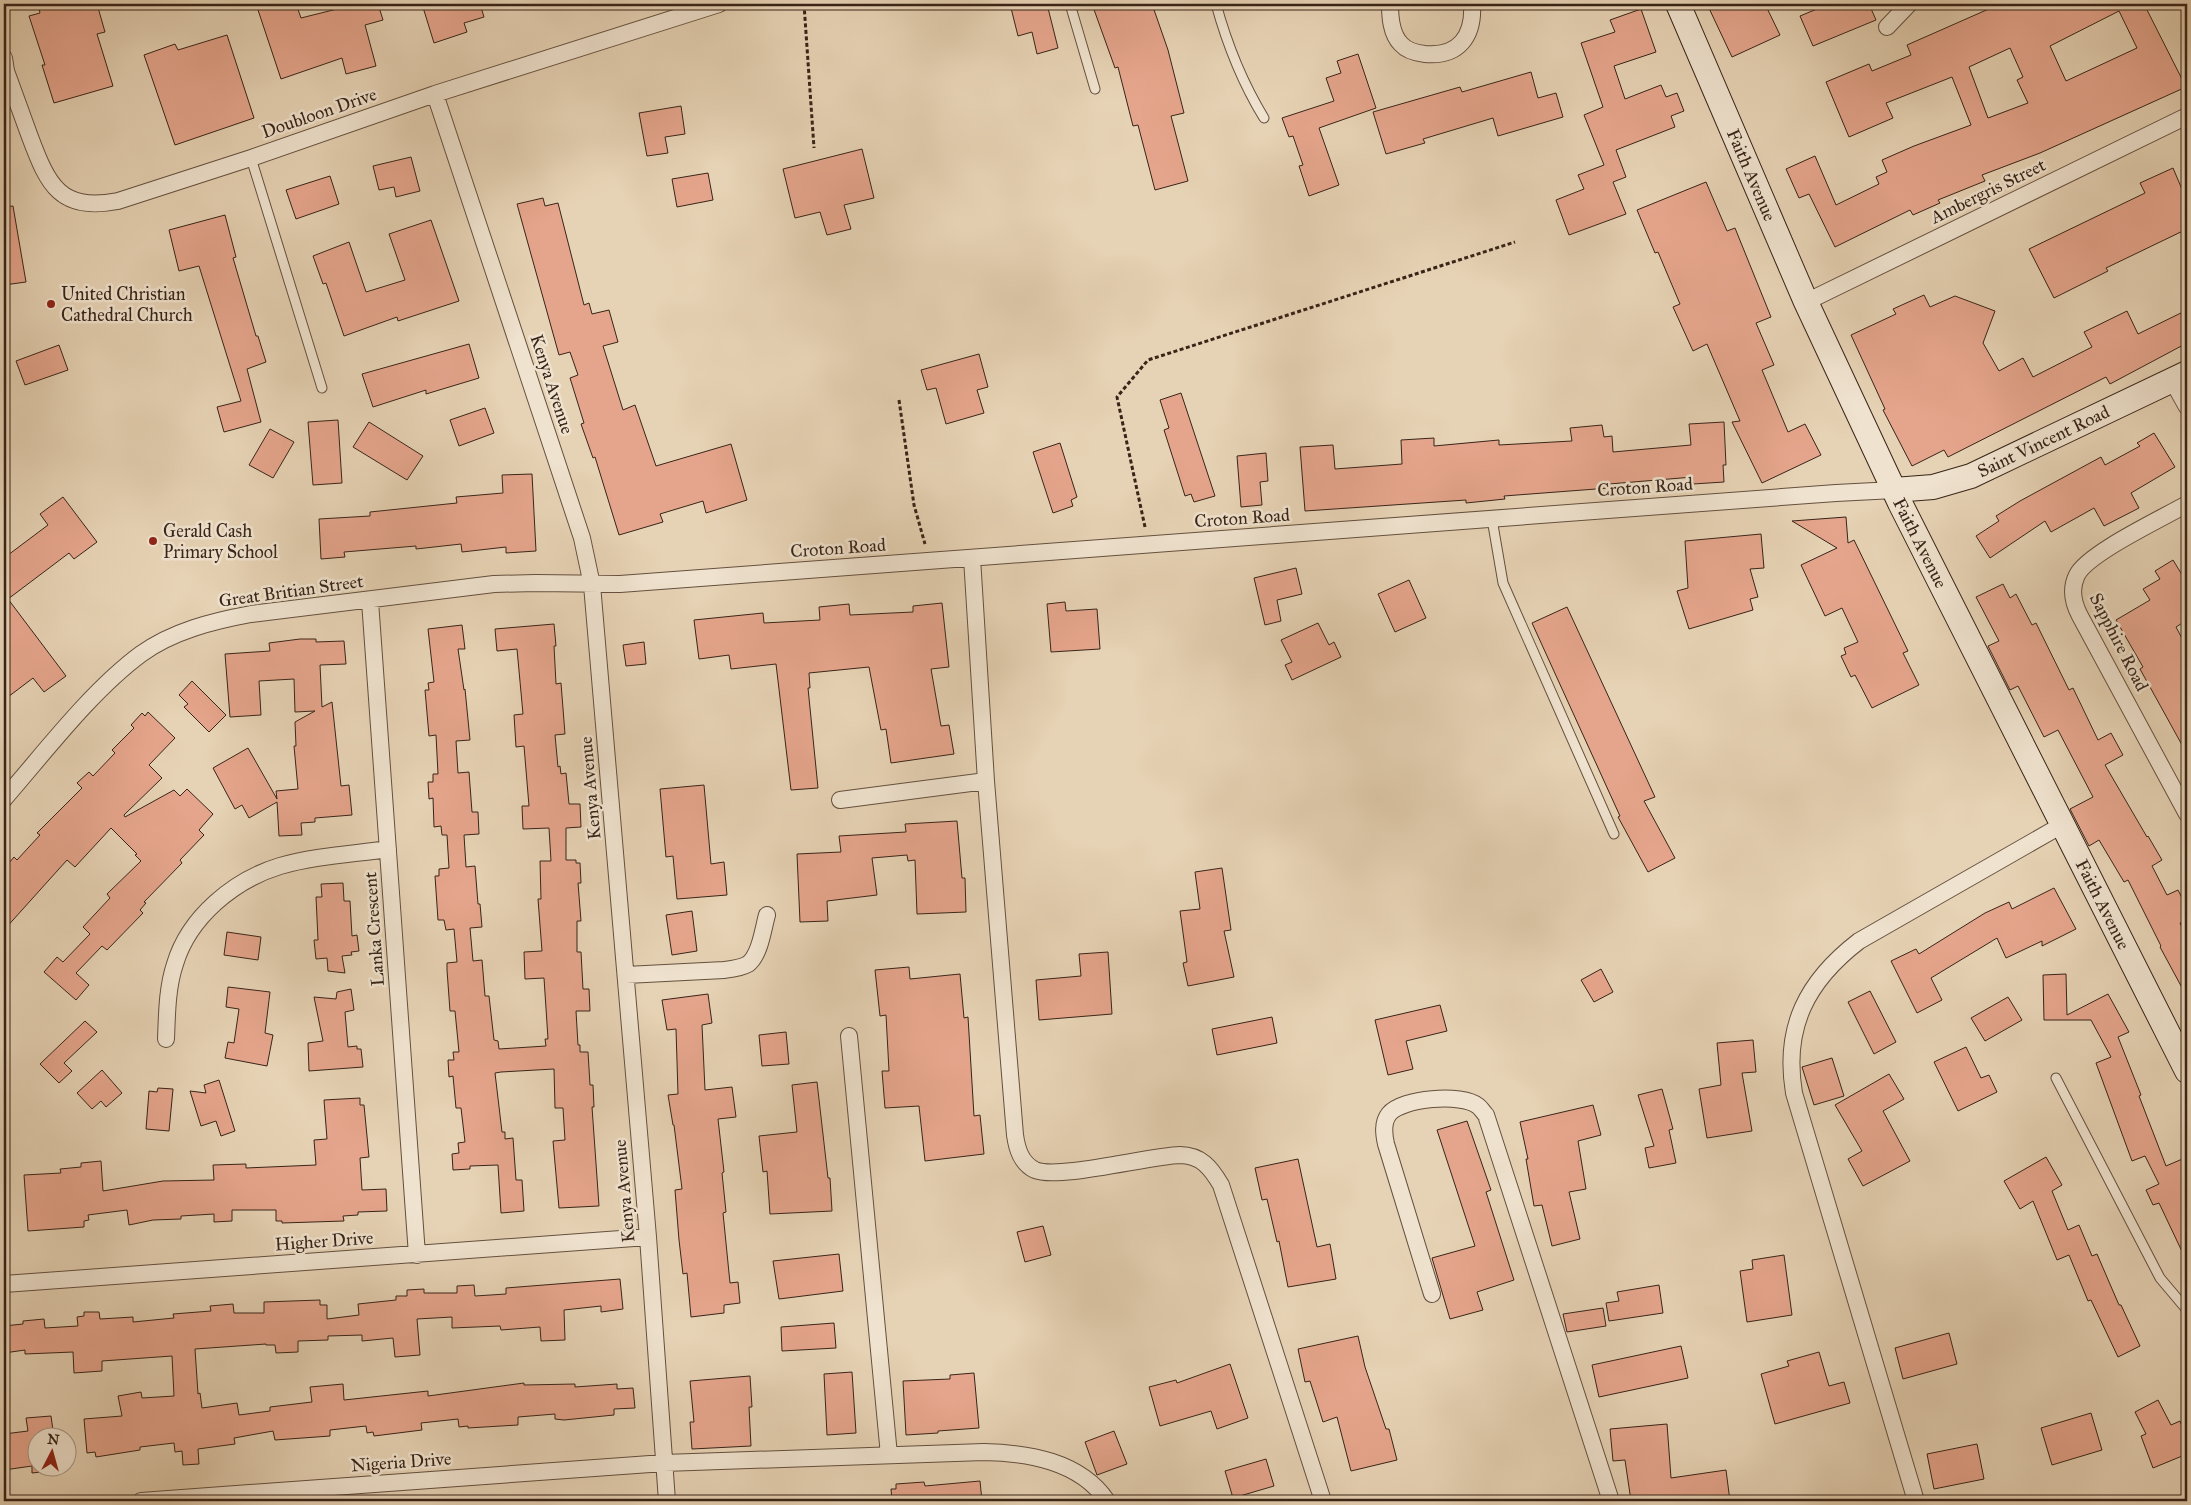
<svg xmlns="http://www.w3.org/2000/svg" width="2191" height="1505" viewBox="0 0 2191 1505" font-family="'IM FELL Great Primer',serif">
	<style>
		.building { fill: #e5a58c; stroke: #382418; fill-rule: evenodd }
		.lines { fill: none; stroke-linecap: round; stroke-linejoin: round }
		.lane-casing { stroke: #64503f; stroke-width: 11 }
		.street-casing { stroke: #64503f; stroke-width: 18 }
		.secondary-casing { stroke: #382418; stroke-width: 26 }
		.path { stroke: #382418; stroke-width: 3; stroke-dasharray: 4 2.5; stroke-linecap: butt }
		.lane { stroke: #efe2ce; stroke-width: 9 }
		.street { stroke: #efe2ce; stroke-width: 16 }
		.secondary { stroke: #efe2ce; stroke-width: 24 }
		.poi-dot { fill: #8f2418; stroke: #efe2ce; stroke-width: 2 }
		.labels { text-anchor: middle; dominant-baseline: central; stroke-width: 5; stroke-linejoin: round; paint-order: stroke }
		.street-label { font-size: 18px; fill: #382418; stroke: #efe2ce }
		.poi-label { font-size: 18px; fill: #382418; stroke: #efe2ce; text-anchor: start }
	</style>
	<rect width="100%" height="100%" fill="#e6d2b4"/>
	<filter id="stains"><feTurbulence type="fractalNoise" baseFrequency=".004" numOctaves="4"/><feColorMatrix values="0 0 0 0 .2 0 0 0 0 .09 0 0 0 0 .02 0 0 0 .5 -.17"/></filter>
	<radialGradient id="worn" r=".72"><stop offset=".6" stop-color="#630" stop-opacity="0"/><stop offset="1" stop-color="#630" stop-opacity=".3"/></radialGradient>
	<path class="building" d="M38 4H97L105 32 97 34 113 86 54 103 42 65H45L29 16 40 13Z
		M256 4H296L301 18 357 4H378L383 20 365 25 376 66 346 74 342 58 281 79Z
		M422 4H480L484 17 464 23 467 32 434 43Z
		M1010 4H1047L1058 48 1037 54 1032 32 1018 36Z
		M1092 4H1152L1168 50 1184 113 1171 116 1188 181 1155 190 1138 125 1133 126 1118 67 1115 68Z
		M1707 4H1765L1780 35 1732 57Z
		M1829 4H1869L1876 20 1813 46 1800 16Z
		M2000 4H2144L2186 87 2040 153 1982 175 1985 181 1938 200 1940 203 1913 215 1910 210 1835 247 1809 194 1799 198 1786 169 1815 156 1836 205 1879 184 1876 177 1887 172 1882 160 1914 146 1971 125 1952 77 1886 103 1893 118 1849 137 1826 82 1869 64 1872 71 1911 55 1907 45ZM2119 11 2137 48 2066 81 2050 46ZM2010 48 2023 77 2017 80 2028 103 1988 118 1969 67Z
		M1641 9 1656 52 1614 66 1625 99 1661 85 1666 97 1677 93 1684 111 1671 116 1675 127 1616 150 1626 177 1613 182 1626 214 1569 235 1556 200 1584 189 1578 175 1604 165 1584 115 1603 107 1581 43 1615 32 1610 20Z
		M227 35 254 118 175 145 144 55 175 44 178 50Z
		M1358 54 1376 108 1319 128 1339 185 1309 196 1299 166 1303 165 1293 136 1289 137 1282 118 1334 101 1326 78 1341 73 1337 61Z
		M1531 72 1538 98 1556 93 1563 117 1498 136 1493 118 1423 139 1425 143 1386 154 1373 112 1460 87 1462 92Z
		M681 106 685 134 665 137 668 153 647 156 639 113Z
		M862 149 874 198 844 205 851 229 827 235 820 212 795 218 783 169Z
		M411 157 420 191 396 197 394 187 379 190 373 166Z
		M2173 168 2187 201V229L2106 268 2108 271 2054 298 2029 249 2145 193 2140 183Z
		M708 173 713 200 677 207 672 179Z
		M330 176 339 204 296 219 286 190Z
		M1706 182 1727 231 1735 228 1771 317 1756 323 1774 365 1762 370 1788 432 1805 424 1821 455 1762 483 1732 422 1740 421 1707 344 1693 351 1673 307 1680 304 1658 252 1655 253 1637 210Z
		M543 198 545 206 558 203 584 305 589 303 592 314 609 310 618 342 603 346 623 410 635 405 656 466 731 444 747 500 706 513 703 501 660 514 663 522 619 535 595 457 593 458 581 424 584 423 570 378 578 375 570 352 559 355 517 204Z
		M13 206 26 282 4 285V207Z
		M225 215 236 257 233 258 256 336H258L266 362 247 369 261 422 224 432 217 407 241 401 199 266 179 271 169 230Z
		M431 220 459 301 398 321 397 317 344 336 326 283 323 284 313 256 349 242 366 292 405 280 389 234Z
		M1924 295 1930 307 1955 296 1995 311 1983 343 1999 371 2023 358 2033 377 2092 347 2084 332 2127 311 2138 334 2187 310V343L2110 384 2106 377 1948 457 1944 450 1912 466 1883 410 1885 409 1851 335 1896 314 1893 309Z
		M469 344 479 378 426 394V390L373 407 362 374Z
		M59 345 68 370 25 385 16 361Z
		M979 354 988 387 977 390 984 413 946 424 936 388 927 390 921 370Z
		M1181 393 1215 496 1194 502 1191 494 1185 496 1180 480 1164 430 1169 428 1160 400Z
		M485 408 494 433 459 446 450 420Z
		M338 420 342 483 313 485 308 422Z
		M369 422 423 456 407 480 353 447Z
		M1724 422 1726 465H1723L1724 482 1693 484V477L1609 484V488L1504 496 1505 499 1466 503V500L1305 511 1300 447 1333 445 1335 469 1402 464 1401 440 1434 438V446L1499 440V445L1572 441 1570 428 1602 425 1604 437 1612 436 1613 452 1691 445 1689 424Z
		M270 429 294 442 273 478 249 465Z
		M2154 433 2175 467 2131 493 2139 508 2104 526 2094 508 2051 532 2045 521 1990 558 1976 536 1999 521 1996 516 2020 501 2101 457 2105 465 2140 446 2137 443Z
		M1060 443 1077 497 1071 500 1073 506 1053 513 1033 452Z
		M1266 453 1268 481 1260 482 1262 505 1241 507 1237 456Z
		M532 474 536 551 506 553V547L462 552 461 544 416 549V546L344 552 345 557 321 559 319 519 370 516V512L457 503 456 497 503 493 502 475Z
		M63 497 97 542 74 559 69 553 8 599 66 676 44 692 33 678 4 700V558L48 525 40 514Z
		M1846 517 1848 543 1854 540 1908 651 1903 653 1919 685 1872 708 1855 675 1851 677 1841 656 1846 654 1844 648 1858 642 1842 608 1825 616 1801 565 1837 548 1792 521Z
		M1761 534 1764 568 1750 569 1758 597 1750 599 1753 610 1689 629 1677 591 1688 588 1685 541Z
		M2173 560 2187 583V620L2176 627 2187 648V754L2140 669 2143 667 2116 620 2150 600 2143 589 2160 579 2155 571Z
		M1296 568 1302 594 1277 600 1281 621 1265 625 1254 578Z
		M1409 580 1426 618 1395 632 1378 594Z
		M2003 584 2010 598 2016 594 2032 625 2036 623 2069 690 2073 688 2098 740 2111 733 2123 755 2105 765 2147 837 2148 836 2162 860 2152 866 2167 895 2178 890 2187 908V920L2180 923 2187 938V997L2160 947 2161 946 2128 880 2124 882 2099 840 2089 846 2070 809 2093 797 2058 730 2044 737 2018 686 2010 690 1988 646 1999 641 1976 597Z
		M1065 602 1066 611 1097 609 1100 649 1051 652 1047 604Z
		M942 603 949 667 931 669 941 726 949 725 954 754 891 763 886 729 881 730 869 667 809 673 810 688H808L818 788 791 790 776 664 731 669 729 655 699 659 694 620 763 613 764 623 820 620 819 607 849 604 850 615 913 612V606Z
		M1567 607 1655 797 1644 801 1675 858 1648 872 1618 817 1620 816 1532 623Z
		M1318 623 1329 645 1334 642 1341 657 1292 680 1285 665 1292 662 1281 640Z
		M554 624 556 646H554L556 684 561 683 565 734 555 735 558 767 560 766 561 774 566 773 569 804H580L581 827 566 828V860H576V863H580L581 883H578L581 921H577V952H581L583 989H589L590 1011H576L578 1045H580V1052H588L590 1085H593L594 1107H592L599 1206 559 1208 553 1141 565 1140 563 1108H555L554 1069 501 1072 495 1073 502 1132H505V1139L513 1138 516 1180H522L524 1211 501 1213 498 1165 470 1166V1169L453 1170 452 1154 459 1153 458 1143 465 1142 461 1108H456L453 1076 449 1077 448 1060H454L453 1052H459L455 1011H450L447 970V963L457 962 454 929 446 930 444 920H438L435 876H439V869L449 868 447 835H442L441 826 434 827 433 798 429 799 428 782H433V774H438L436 735 429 736 425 690H429L428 683 434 682 428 629 462 625 465 649H458L464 690 465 689 470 740 456 741 458 773 469 772 472 812H478L479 834 464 835 466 867 475 866 478 904H480L482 927 470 928 473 961 482 960 485 996H489L494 1040 498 1041 499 1049 546 1046 545 1039H548L544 978 525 979 524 952 542 951 538 899H541L540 861H551L549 828 523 829 522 806H529L524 746 516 747 514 715 523 714 517 649 497 651 495 629Z
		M300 639H316V642L344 641 346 664 320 665 322 707 332 702 341 786 349 785 352 815 315 818V822L301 823 302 835 279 836 277 802 249 818 242 805 235 809 213 768 248 748 277 799 276 791 298 789 294 746H296L295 722 315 711 295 712 294 679 259 681 261 715 230 717 225 654 270 651 269 643Z
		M644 642 646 664 626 666 623 645Z
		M192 681 226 715 209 732 184 707 188 704 179 695Z
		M148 712 175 738 149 765 162 778 124 815 125 817 174 790 180 796 187 789 213 814 199 830 204 835 180 860 182 863 144 902 146 903 140 910 143 913 107 950 102 946 76 973 89 985 76 1000 44 972 57 957 63 962 90 934 83 927 110 898 107 894 141 861 135 855 137 854 111 828 75 867 67 860 4 930V869L14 857 17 860 40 835 37 833 82 788 77 783 89 772 93 776 115 753 112 750 134 728 131 725 142 713 145 716Z
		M704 785 711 864 724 862 727 895 677 899 673 856 666 857 660 789Z
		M957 821 962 878H965L966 912 917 914 915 860 908 861 907 855 872 858 877 895 827 901 828 921 800 922 797 854 841 852 839 836 906 832 905 824Z
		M1222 868 1231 930 1224 931 1234 977 1188 986 1183 963 1187 962 1180 911 1200 909 1195 872Z
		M343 883 344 901H350L352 936 357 935 359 951 351 952 352 955 342 956 345 973 328 971 327 958 316 959 314 940H318L316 897H322L321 884Z
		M2054 888 2076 929 2042 946V941L2006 958 1997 938 1931 978 1942 1000 1917 1013 1891 961 1916 949 1919 954 1985 913 2009 902 2012 909Z
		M692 911 697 951 672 955 666 915Z
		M227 932 261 937 258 960 224 955Z
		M1108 952 1112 1014 1039 1020 1036 980 1081 976 1079 954Z
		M909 967 910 979 960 974 964 1018 968 1017 974 1116 980 1115 984 1154 925 1161 919 1106 885 1108 882 1071H889L886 1015 880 1016 875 970Z
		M1601 969 1613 992 1594 1002 1581 980Z
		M2066 974 2067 1015 2108 994 2129 1032 2118 1037 2141 1095 2139 1096 2166 1166 2187 1157V1262L2159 1203 2153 1205 2146 1190 2159 1184 2145 1156 2132 1161 2096 1063 2111 1057 2091 1020H2044L2043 975Z
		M228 987 270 992 265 1033 273 1035 267 1066 225 1058 228 1042 234 1043 239 1009 226 1007Z
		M351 989 354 1010 345 1012 348 1047 357 1046V1049H361L363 1067 309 1071 308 1043 323 1041 314 997 336 999 337 992Z
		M1870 991 1896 1042 1874 1054 1848 1002Z
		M708 994 712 1023 702 1025 705 1090 732 1087 736 1117 718 1119 724 1172 722 1173 726 1212 723 1213 730 1283 738 1282 740 1303 724 1305V1313L691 1317 687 1273 683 1274 679 1240 675 1190 682 1189 674 1125H673L668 1095 678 1094 676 1029 667 1030 662 1000Z
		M2008 997 2022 1020 1985 1041 1971 1018Z
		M1440 1005 1447 1031 1406 1041 1413 1069 1388 1075 1375 1020Z
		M1272 1017 1277 1043 1217 1055 1212 1029Z
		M85 1021 97 1032 64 1063 72 1071 59 1083 40 1064Z
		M786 1032 789 1064 762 1066 759 1035Z
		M1753 1040 1756 1072 1742 1073 1752 1131 1707 1138 1699 1089 1721 1085 1717 1043Z
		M1966 1047 1981 1078 1989 1075 1997 1092 1958 1111 1934 1062Z
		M1832 1058 1844 1096 1814 1105 1802 1067Z
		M102 1070 122 1093 106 1107 101 1101 92 1109 77 1093Z
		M1889 1074 1904 1099 1883 1111 1910 1161 1863 1186 1848 1159 1862 1151 1835 1105Z
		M219 1080 235 1131 221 1136 216 1121 201 1126 190 1091 206 1093 204 1085Z
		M817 1082 828 1178H830L832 1211 770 1214 767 1171 763 1172 759 1136 797 1132 792 1085Z
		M158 1088 173 1089 169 1131 146 1129 149 1091 157 1092Z
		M1662 1089 1673 1129 1669 1130 1676 1163 1649 1168 1645 1148 1654 1146 1638 1095Z
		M360 1098V1105H364L369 1157 360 1158 362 1190 386 1189 387 1211 358 1212V1215L343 1216 344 1221 282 1223V1221H276V1210H232V1221L214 1222V1214L181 1216V1219L153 1220 129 1225 127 1210 88 1215 89 1220 84 1221V1227L28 1231 24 1175 61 1173 60 1169 81 1167V1163L101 1161 103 1191 163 1181 214 1180 213 1165 246 1164V1168L316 1165 314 1140 327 1139 324 1100Z
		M1593 1105 1601 1135 1578 1141 1586 1189 1569 1192 1580 1239 1552 1246 1542 1205 1534 1206 1526 1159H1528L1520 1122Z
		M1467 1121 1491 1190 1486 1192 1514 1280 1477 1292 1483 1310 1450 1319 1432 1258 1475 1246 1437 1130Z
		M2046 1157 2062 1185 2052 1191 2068 1230 2079 1225 2092 1256 2097 1254 2119 1305H2121L2140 1346 2118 1357 2091 1300 2088 1301 2069 1255 2057 1260 2033 1201 2020 1209 2004 1181Z
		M1298 1159 1317 1247 1330 1244 1336 1279 1288 1287 1279 1241 1277 1242 1267 1199 1262 1200 1255 1168Z
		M1043 1226 1051 1255 1025 1262 1017 1232Z
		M839 1254 843 1291 779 1299 773 1261Z
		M1784 1255 1792 1315 1747 1322 1740 1271 1753 1269 1752 1260Z
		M620 1279 623 1309 601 1312V1306L564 1310 565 1340 541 1341 540 1327 501 1330 500 1326 452 1328V1317L417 1319 420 1355 395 1357 393 1338 362 1341V1335L328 1336V1340L298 1341V1352L276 1353 275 1345H266V1344L195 1349 198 1394 200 1393 202 1408 237 1403 239 1415 270 1411V1407L312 1402 310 1387 343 1384 344 1400 428 1391V1396L524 1383V1385L575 1384V1387L617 1384V1389L633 1388 635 1408 614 1409V1415L564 1420 555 1419V1414L518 1417V1425L468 1428V1426L459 1427 458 1419 421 1423 422 1430 374 1436 373 1432 367 1433 366 1426 330 1430V1436L275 1440 273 1431 234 1438 235 1444 198 1449 199 1464 183 1465 182 1451 175 1452 174 1443 140 1447V1450L96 1457 95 1452 87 1453 84 1419 122 1416 118 1396 141 1392 142 1398 174 1396 172 1356 102 1361V1371L74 1373 73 1352 25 1354V1350L4 1353V1326L23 1324V1321L44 1319 45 1328 78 1326 77 1317 84 1316V1312H99L100 1319 133 1317V1322L174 1318 173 1314 211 1311 210 1306 233 1304 234 1313H264V1302L320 1300V1305H327V1319L359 1315 358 1304 396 1300V1296H407V1290L424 1289V1293H457V1286L474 1285 475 1296 506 1294V1288Z
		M1659 1285 1663 1313 1609 1321 1606 1303 1619 1301 1617 1292Z
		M1603 1308 1606 1326 1567 1332 1563 1314Z
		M834 1323 836 1348 782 1351 781 1327Z
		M1949 1333 1957 1364 1903 1379 1895 1348Z
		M1358 1336 1365 1367 1386 1429H1389L1397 1460 1351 1471 1337 1417 1323 1422 1310 1381 1305 1382 1298 1349Z
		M1681 1346 1688 1378 1599 1397 1592 1365Z
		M1819 1352 1829 1386 1844 1382 1850 1403 1775 1424 1761 1374 1789 1366 1787 1361Z
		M1230 1364 1248 1418 1217 1429 1211 1411 1160 1426 1149 1387 1176 1380 1177 1383Z
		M852 1372 856 1433 827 1435 824 1374Z
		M974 1373 979 1428 938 1431V1433L906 1435 903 1381 950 1379V1375Z
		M750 1376 752 1407H749L751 1446 692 1449 690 1422H694L690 1381Z
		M2158 1400 2171 1425 2180 1421 2187 1439V1454L2153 1468 2141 1436 2146 1434 2135 1412Z
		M2091 1413 2102 1450 2052 1465 2041 1428Z
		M51 1416 54 1438H38V1468H49L50 1471 32 1473V1466L4 1470V1434L28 1431 26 1418Z
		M1667 1424 1671 1478 1726 1470 1730 1501H1631L1625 1460 1613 1461 1610 1429Z
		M1114 1431 1127 1464 1097 1475 1085 1442Z
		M1977 1444 1984 1479 1934 1489 1927 1454Z
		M1266 1459 1274 1486 1233 1498 1225 1471Z
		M980 1481 982 1501H892L891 1489H896V1484L924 1482 925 1486Z"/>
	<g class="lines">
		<g class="lane-casing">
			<path id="lane" d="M1070 4 1095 89
				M1216 4C1227 44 1242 82 1264 118
				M251 158 322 388
				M1492 519 1503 583 1614 834
				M2056 1078 2160 1278 2187 1310"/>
		</g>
		<g class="street-casing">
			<path id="street" d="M1390 4C1390 17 1391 34 1401 44 1407 51 1416 53 1425 54 1459 57 1474 36 1472 4
				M1887 27 1909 4
				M4 58 6 71C14 93 22 115 30 137 48 185 60 212 118 201L251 158 435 94 719 4
				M435 94 582 538 592 585 648 1237 667 1501
				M1806 302 2187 116
				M2172 380 2187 407
				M2187 504C2163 518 2088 553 2077 575 2070 589 2073 603 2080 616L2187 814
				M972 558 986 781 1015 1135C1017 1149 1021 1163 1035 1170 1058 1180 1149 1156 1180 1155 1201 1155 1211 1168 1221 1185L1323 1501
				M370 601 417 1255
				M4 799C45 752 91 691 141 654 173 631 213 621 251 614L494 584 535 583 620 584 1836 493 1894 490
				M840 800 986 781
				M626 975 724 970C732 969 741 968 748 964 760 955 763 929 767 915
				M849 1036 889 1455
				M166 1039C167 1014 167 988 175 964 189 917 234 880 280 866 314 856 353 854 388 849
				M4 1284 648 1237
				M1432 1294 1386 1144C1384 1135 1382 1123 1389 1114 1402 1098 1462 1093 1478 1106 1481 1108 1483 1112 1486 1115L1611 1501
				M141 1501 664 1463 984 1452C1028 1453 1080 1461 1107 1501
				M1916 1501 1794 1093C1783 1027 1807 981 1859 941L2062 825"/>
		</g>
		<g class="secondary-casing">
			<g id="secondary">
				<path id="s1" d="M1678 4 1806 302 1900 503 2187 1071"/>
				<path id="s2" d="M1894 490 1933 487 1971 476 2187 373"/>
			</g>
		</g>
		<path class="path" d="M804 4 814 148
			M899 400 914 505 925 544
			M1145 527 1117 397 1148 360 1515 242"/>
		<use href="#lane" class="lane"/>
		<use href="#street" class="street"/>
		<use href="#secondary" class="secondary"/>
	</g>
	<g class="poi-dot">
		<circle cx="51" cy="304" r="5"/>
		<circle cx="153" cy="541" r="5"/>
	</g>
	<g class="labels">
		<g class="street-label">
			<text transform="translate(319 113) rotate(-19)">Doubloon Drive</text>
			<text stroke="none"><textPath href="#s1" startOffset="186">Faith Avenue</textPath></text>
			<text transform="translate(1988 191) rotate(-26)">Ambergris Street</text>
			<text transform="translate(552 384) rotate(72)">Kenya Avenue</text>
			<text stroke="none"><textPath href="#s2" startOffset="159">Saint Vincent Road</textPath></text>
			<text transform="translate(1645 487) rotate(-4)">Croton Road</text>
			<text transform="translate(1242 518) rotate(-4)">Croton Road</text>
			<text stroke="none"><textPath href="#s1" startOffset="591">Faith Avenue</textPath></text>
			<text transform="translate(838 548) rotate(-4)">Croton Road</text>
			<text transform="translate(291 591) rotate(-8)">Great Britian Street</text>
			<text transform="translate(2119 642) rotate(63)">Sapphire Road</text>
			<text transform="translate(590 788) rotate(-95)">Kenya Avenue</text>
			<text stroke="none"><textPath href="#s1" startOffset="996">Faith Avenue</textPath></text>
			<text transform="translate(374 929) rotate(-94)">Lanka Crescent</text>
			<text transform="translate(624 1191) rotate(-95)">Kenya Avenue</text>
			<text transform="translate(324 1241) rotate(-4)">Higher Drive</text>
			<text transform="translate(401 1462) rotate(-4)">Nigeria Drive</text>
		</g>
		<g class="poi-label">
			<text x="61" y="294">United Christian<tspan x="61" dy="21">Cathedral Church</tspan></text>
			<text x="163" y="531">Gerald Cash<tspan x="163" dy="21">Primary School</tspan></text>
		</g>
	</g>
	<rect width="2191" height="1505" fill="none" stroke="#e6d2b4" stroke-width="20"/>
	<rect x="5" y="5" width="2181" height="1495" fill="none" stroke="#382418" stroke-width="2.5"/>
	<rect x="10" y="10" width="2171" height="1485" fill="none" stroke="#382418"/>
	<g transform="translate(52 1452) rotate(6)"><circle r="24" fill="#efe2ce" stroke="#a69685"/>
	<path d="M0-4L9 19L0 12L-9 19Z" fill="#8f2418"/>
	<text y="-8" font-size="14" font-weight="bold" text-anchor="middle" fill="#382418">N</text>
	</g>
	<rect width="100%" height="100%" filter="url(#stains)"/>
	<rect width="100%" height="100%" fill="url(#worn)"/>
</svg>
